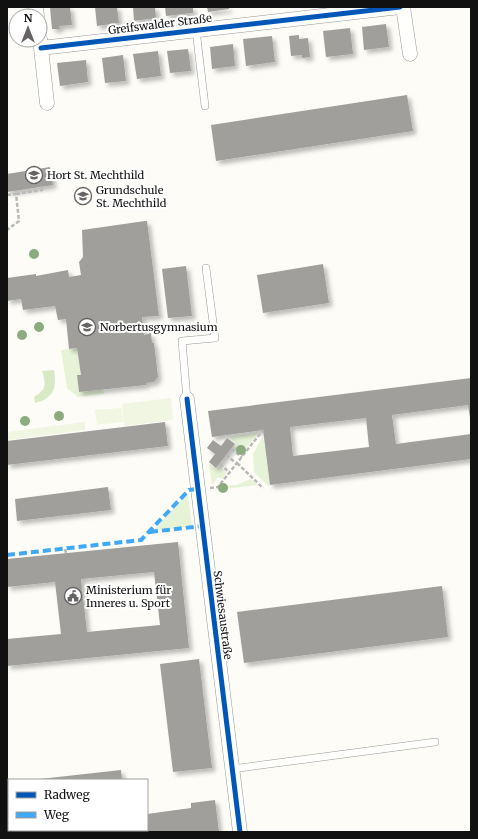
<svg xmlns="http://www.w3.org/2000/svg" width="478" height="839" viewBox="0 0 478 839" font-family="Merriweather,serif">
	<style>
		.green { fill: #e7f3d7 }
		.forest { fill: #d8eac5 }
		.pitch { fill: #f0f6e1 }
		.building { fill: #a19f9c; fill-rule: evenodd; filter: url(#shadow) }
		.lines { fill: none; stroke-linecap: round; stroke-linejoin: round }
		.service-casing { stroke: #979795; stroke-width: 8 }
		.minor-casing { stroke: #979795; stroke-width: 15 }
		.path { stroke: #b9b9b8; stroke-width: 2.5; stroke-dasharray: 4 2; stroke-linecap: butt }
		.service { stroke: #fffffe; stroke-width: 7 }
		.minor { stroke: #fffffe; stroke-width: 14 }
		.quiet { stroke: #3fa9f5; stroke-width: 4; stroke-dasharray: 8 4; stroke-linecap: butt }
		.cycleway-casing { stroke: #fff; stroke-width: 8 }
		.cycleway { stroke: #0057b8; stroke-width: 5 }
		.tree { fill: #8cac80 }
		.labels { text-anchor: middle; dominant-baseline: central; stroke-width: 4; stroke-linejoin: round; paint-order: stroke }
		.street-label { font-size: 11px; fill: #111; stroke: #fff }
		.poi-label { font-size: 11px; fill: #111; stroke: #fff; text-anchor: start }
	</style>
	<defs>
		<filter id="shadow"><feDropShadow dx="3.5" dy="3.5" stdDeviation="2" flood-color="#0004"/></filter>
	</defs>
	<rect width="100%" height="100%" fill="#fdfcf7"/>
	<path class="green" d="M77 348 81 375 77 376 79 392 103 388 104 394 78 397 67 388 61 350Z
		M258 433 240 455 234 450 238 445 229 437Z
		M263 436 270 485 268 486 254 472 253 454Z
		M209 463 216 470 219 466 227 472 222 479 218 477 212 485Z
		M250 479 258 485 216 490 222 486 237 485Z
		M188 495 192 526 154 530 185 496Z"/>
	<path class="forest" d="M54 370C57 388 54 398 35 403L34 397C47 389 46 385 42 371Z"/>
	<path class="pitch" d="M171 398 173 420 124 426 122 404Z
		M121 408 123 422 97 425 95 410Z
		M85 422V430L7 440V432Z"/>
	<path class="building" d="M70 7 72 25 59 26 60 29H52L50 8Z
		M95 7H117L119 23 97 26Z
		M133 7H155L156 18 134 21Z
		M165 7H193V13L166 16Z
		M207 7H229V9L208 12Z
		M386 24 389 47 364 50 362 27Z
		M350 28 353 54 326 57 323 31Z
		M299 35V39L308 38 310 57 302 58V55L291 56 289 36Z
		M272 36 275 62 246 66 243 39Z
		M233 44 235 66 212 69 210 47Z
		M188 49 191 71 170 73 167 51Z
		M158 51 161 76 137 79 133 54Z
		M123 55 126 81 105 83 102 58Z
		M86 60 88 82 60 86 57 63Z
		M407 95 413 131 216 161 211 125Z
		M50 167 53 185 7 192V174Z
		M145 221H147L159 316 142 317 144 335 151 333 152 343H154L158 377 154 382 146 383V385L79 392 77 375H81L77 348 69 349 66 319 58 320 55 306 23 310 21 299 7 301V278L36 274V276L68 270 69 277 81 275 79 262 83 257 82 230Z
		M323 264 329 303 263 313 257 275Z
		M186 266 192 316 168 318 162 269Z
		M471 378V424L468 405 392 415 396 444 471 434V459L270 485 263 430 212 437 208 411ZM366 418 369 447 293 456 290 427Z
		M165 422 168 446 7 465V441Z
		M227 438 235 444 216 468 209 462 215 454 207 448 213 440 221 446Z
		M108 487 111 510 17 521 15 499Z
		M178 542 189 648 7 666V639L61 634 55 582 7 587V559ZM154 572 160 625 87 632 81 579Z
		M442 586 448 637 244 663 237 612Z
		M199 659 212 768 173 772 160 664Z
		M121 770 122 780H41L40 779Z
		M215 800 219 832H143V830H147V814L191 808V803Z"/>
	<g class="lines">
		<g class="service-casing">
			<path id="service" d="M196 30 205 106
				M187 399 182 341 215 338 206 268
				M232 769 435 742"/>
		</g>
		<g class="minor-casing">
			<path id="minor" d="M36 7 37 16
				M403 7 410 54
				M40 39 47 103
				M41 48 400 7
				M187 399 240 832"/>
		</g>
		<path class="path" d="M16 194 42 190 41 186
			M7 195 16 194 19 221 7 230
			M231 449 242 457
			M226 455 236 463
			M237 463 263 488
			M220 464 229 472
			M210 488 218 487 263 430
			M65 549 66 553"/>
		<use href="#service" class="service"/>
		<use href="#minor" class="minor"/>
		<path class="quiet" d="M150 532 202 526
			M7 555 141 540 189 490 197 489"/>
		<g class="cycleway-casing">
			<path id="cycleway" d="M41 48 400 7
				M187 399 240 832"/>
		</g>
		<use href="#cycleway" class="cycleway"/>
	</g>
	<g class="tree">
		<circle cx="34" cy="254" r="5"/>
		<circle cx="39" cy="327" r="5"/>
		<circle cx="22" cy="335" r="5"/>
		<circle cx="59" cy="416" r="5"/>
		<circle cx="25" cy="421" r="5"/>
		<circle cx="241" cy="450" r="5"/>
		<circle cx="223" cy="488" r="5"/>
	</g>
	<defs>
		<g id="school-ring" transform="scale(0.9)"><circle r="9.5" fill="#fff" stroke="#646362" stroke-width="1.5"/><path d="M0-5L7-2L0 1L-7-2ZM-4 1L0 2.5L4 1V4Q0 6-4 4Z" fill="#646362"/></g>
		<g id="civic-ring" transform="scale(0.9)"><circle r="9.5" fill="#fff" stroke="#646362" stroke-width="1.5"/><path d="M-.6-6.5H3V-4.5H.6V-3L4-1V1h2V6H-6V1h2V-1L-.6-3ZM-1.2 2.5V6h2.4V2.5Z" fill="#646362"/></g>
	</defs>
	<g fill-rule="evenodd">
		<use href="#school-ring" x="34" y="175"/>
		<use href="#school-ring" x="83" y="196"/>
		<use href="#school-ring" x="87" y="327"/>
		<use href="#civic-ring" x="73" y="596"/>
	</g>
	<g class="labels">
		<g class="street-label">
			<text transform="translate(160 24) rotate(-7)">Greifswalder Straße</text>
			<text transform="translate(223 615) rotate(83)">Schwiesaustraße</text>
		</g>
		<g class="poi-label">
			<text x="47" y="175">Hort St. Mechthild</text>
			<text x="96" y="190">Grundschule<tspan x="96" dy="13">St. Mechthild</tspan></text>
			<text x="100" y="327">Norbertusgymnasium</text>
			<text x="86" y="590">Ministerium für<tspan x="86" dy="13">Inneres u. Sport</tspan></text>
		</g>
	</g>
	<rect width="478" height="839" fill="none" stroke="#111111" stroke-width="16"/>
	<rect x="8" y="779" width="140" height="52" fill="#ffffff" stroke="#a0a0a0"/>
	<rect x="16" y="792" width="20" height="6" fill="#0057b8" stroke="#a0a0a0"/>
	<text x="44" y="799" font-size="12" fill="#111111">Radweg</text>
	<rect x="16" y="812" width="20" height="6" fill="#3fa9f5" stroke="#a0a0a0"/>
	<text x="44" y="819" font-size="12" fill="#111111">Weg</text>
	<g transform="translate(28 28)"><circle r="19" fill="#ffffff" stroke="#a0a0a0"/>
	<path d="M0-3L7 15L0 10L-7 15Z" fill="#646362"/>
	<text y="-6" font-size="11" font-weight="bold" text-anchor="middle" fill="#111111">N</text>
	</g>
</svg>
